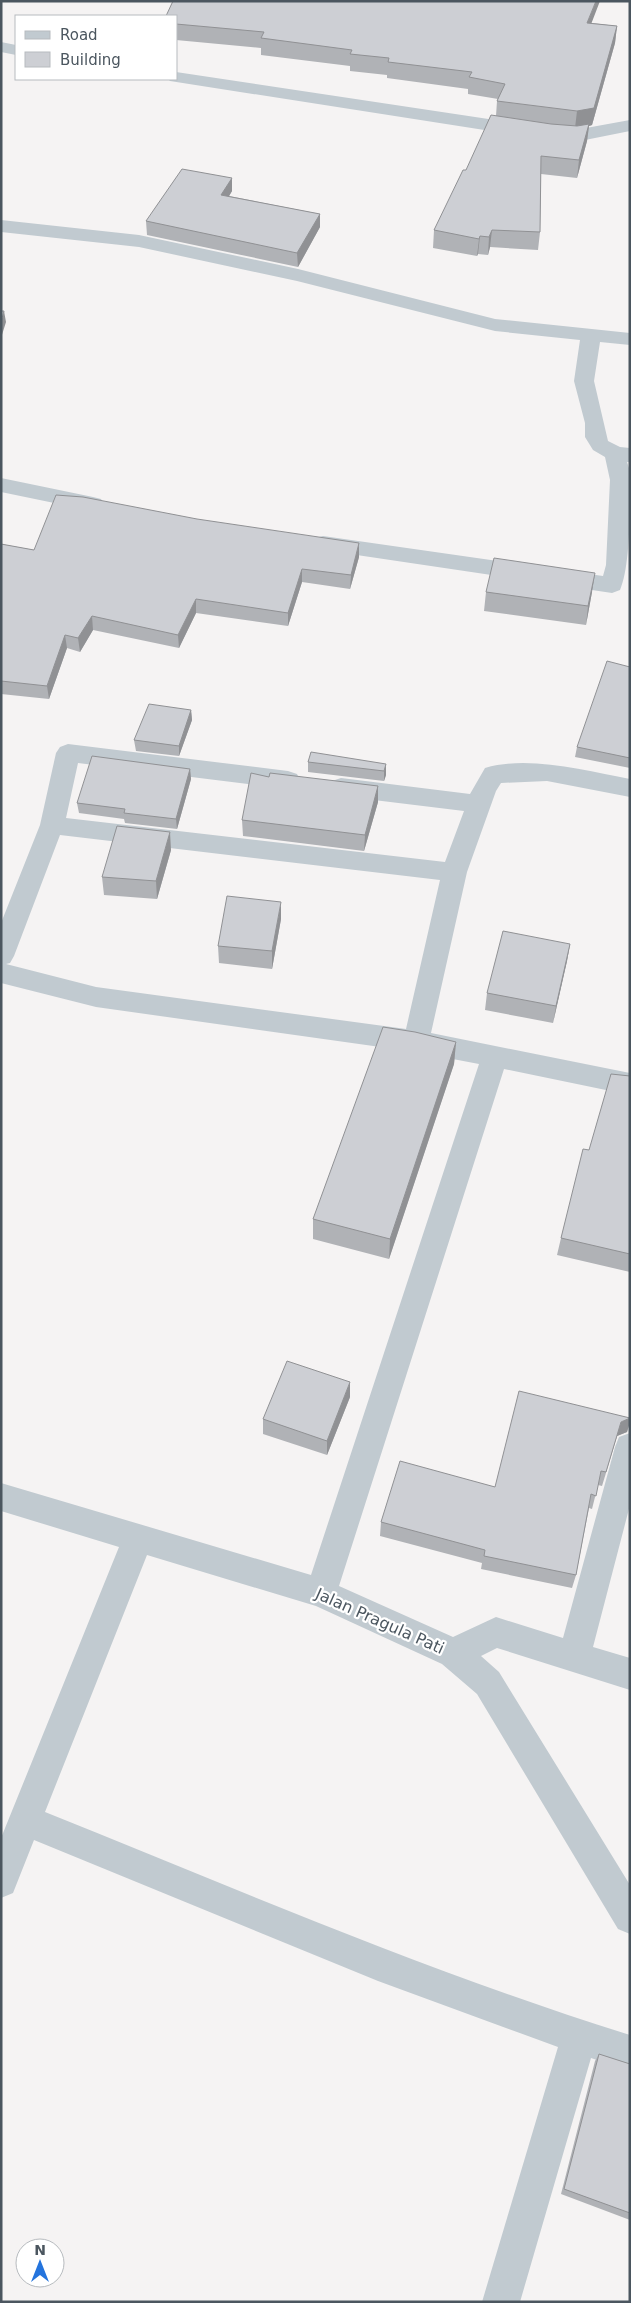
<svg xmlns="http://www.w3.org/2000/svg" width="631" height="2303" viewBox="0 0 631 2303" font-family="'DejaVu Sans',sans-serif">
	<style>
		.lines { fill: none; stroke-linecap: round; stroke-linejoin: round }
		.minor { fill: #c1cad0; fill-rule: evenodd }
		.wall { fill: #b0b2b6 }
		.shaded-wall { fill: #909194 }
		.building { fill: #cdcfd4; stroke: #909194 }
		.labels { text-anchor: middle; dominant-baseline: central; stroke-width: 4.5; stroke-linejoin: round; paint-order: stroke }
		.street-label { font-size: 16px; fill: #4b565f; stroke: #fff }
	</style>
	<rect width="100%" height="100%" fill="#f5f3f3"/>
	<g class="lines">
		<path class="minor" d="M1 42 16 45V55L1 52Z
			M176 72 549 128 575 130 630 120V131L575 142 549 140 170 81 168 79H176Z
			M1 220 139 235 298 269 495 319 630 333V345L600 342 594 381 608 441 620 447 630 448V462H627L630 471C630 502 631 565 620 590L612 593 323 550 315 548 312 543 315 538 323 536 603 576 606 565 610 480 605 457 593 450 585 437V423L574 381 580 340 495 331 297 281 139 247 1 232Z
			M1 478 93 497 101 499 104 504 101 509 93 511 1 492Z
			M68 744 288 771 297 774 300 780 297 786 288 789 78 763 66 818 445 862 464 811 341 796 332 793 329 787 332 781 341 778 470 794 485 768C529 755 586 771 630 779V797L547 781 501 783 496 791 467 872 431 1033 630 1073V1095L504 1069 339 1586 453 1637 496 1617 563 1638 615 1447 619 1437 630 1433V1505L593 1647 630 1658V1690L497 1648 481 1656 499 1672 630 1885V1934L618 1929 477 1694 442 1664 316 1606 147 1555 45 1812C239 1890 431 1973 630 2035V2071L591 2058 520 2302H482L558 2047 378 1981 34 1840 13 1893 1 1898V1838L119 1547 1 1511V1483L311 1575 479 1064 416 1052 96 1007 1 983V923L40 825 56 753 60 747ZM60 835 440 880 406 1029 96 987 6 964 10 963 14 956Z"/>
	</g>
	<path class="wall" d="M176 16 592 23 617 26 615 43 592 125 589 126 587 141 577 178 541 174 540 232 538 250 490 247 488 255 478 254 477 256 433 248 434 230 496 116 497 101 498 99 468 94V89L387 78V75L350 71V66L261 55V48L176 40Z
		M232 178V191L229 196 320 214V227L298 267 147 235 146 221Z
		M1 544 34 550 359 557 350 589 302 582 288 626 196 613 179 648 93 630 80 652 67 648 49 699 1 694Z
		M486 592H592L586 625 484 611Z
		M630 667V768L575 757 577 747Z
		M191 710 192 720 179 756 136 751 134 740Z
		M308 762 386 764V775L384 781 308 772Z
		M190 769 191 779 177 829 125 823 124 819 79 813 77 803Z
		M269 777 378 786V802L364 851 243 836 242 820Z
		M171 850 157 899 104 895 102 877Z
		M281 919 272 969 219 963 218 946Z
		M570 944 567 961 553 1023 485 1010 487 993Z
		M456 1042 454 1064 389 1259 313 1239V1219Z
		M630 1076V1272L557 1255 561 1238 589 1150Z
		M350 1397 327 1455 263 1434V1419Z
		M630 1418V1422L627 1432 617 1436 602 1486 598 1485 592 1509 589 1508 576 1575 572 1588 481 1569 482 1563 380 1536 381 1522 495 1487Z
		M599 2054 630 2064V2220L561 2194 595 2061Z"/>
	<path class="shaded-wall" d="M596 1H600L585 40 587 23Z
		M617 26 615 43 592 125 589 126 587 141 577 178 579 160 575 128 577 111Z
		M232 178V191L222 208 221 195Z
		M320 214V227L298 267 297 253Z
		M492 230 490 247 488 255 489 237Z
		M480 236 478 254 477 256 479 239Z
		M4 311 6 322 1 338V322Z
		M359 543V557L350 589 351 575Z
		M302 569V582L288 626V613Z
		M595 573 592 592 586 625 588 606Z
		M196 599V613L179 648 178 635Z
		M92 616 93 630 80 652 78 638Z
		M65 635 67 648 49 699 47 686Z
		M191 710 192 720 179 756V746Z
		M386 764V775L384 781V771Z
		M190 769 191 779 177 829 176 819Z
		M378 786V802L364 851 365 835Z
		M170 832 171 850 157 899 156 881Z
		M281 902V919L272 969V951Z
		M570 944 567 961 553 1023 556 1006Z
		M456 1042 454 1064 389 1259 390 1239Z
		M350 1382V1397L327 1455V1441Z
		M630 1418V1422L627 1432 617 1436 602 1486 621 1422Z"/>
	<path class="building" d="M173 1H596L587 23 617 26 594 108 577 111 497 101 505 84 469 77 472 72 388 62 389 58 350 54 352 50 261 38 264 32 176 24V16H166Z
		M491 115 551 124 577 126 589 124 579 160 541 156 540 232 492 230 489 237 480 236 479 239 434 230 463 170H466Z
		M182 169 232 178 221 195 320 214 297 253 146 221Z
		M1 311H4L1 322Z
		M56 495 83 497 197 519 359 543 351 575 302 569 288 613 196 599 178 635 92 616 78 638 65 635 47 686 1 681V544L34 550Z
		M494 558 595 573 588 606 486 592Z
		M607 661 630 667V758L577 747Z
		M149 704 191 710 179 746 134 740Z
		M311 752 386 764 384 771 308 762Z
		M92 756 190 769 176 819 124 813 125 809 77 803Z
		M251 773 269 777 270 773 378 786 365 835 242 820Z
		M117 826 170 832 156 881 102 877Z
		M227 896 281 902 272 951 218 946Z
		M503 931 570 944 556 1006 487 993Z
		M383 1027 415 1032 456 1042 390 1239 313 1219Z
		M611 1074 630 1076V1254L561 1238 583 1149 589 1150Z
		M287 1361 350 1382 327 1441 263 1419Z
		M519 1391 630 1418 621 1422 606 1472 601 1471 596 1496 591 1494 576 1575 484 1556 485 1550 381 1522 400 1461 495 1487Z
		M599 2054 630 2064V2213L564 2189Z"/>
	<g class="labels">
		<g class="street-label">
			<text transform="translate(380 1621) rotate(24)">Jalan Pragula Pati</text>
		</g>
	</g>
	<rect width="631" height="2303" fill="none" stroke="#4b565f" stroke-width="5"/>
	<rect x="15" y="15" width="162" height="65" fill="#ffffff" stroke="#b7bbbf"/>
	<rect x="25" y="31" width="25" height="8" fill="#c1cad0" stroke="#b7bbbf"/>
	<text x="60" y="40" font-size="15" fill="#4b565f">Road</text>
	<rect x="25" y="52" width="25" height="15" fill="#cdcfd4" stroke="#b7bbbf"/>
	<text x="60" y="65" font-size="15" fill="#4b565f">Building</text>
	<g transform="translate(40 2263)"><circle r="24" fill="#ffffff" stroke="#b7bbbf"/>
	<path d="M0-4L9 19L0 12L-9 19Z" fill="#2474dd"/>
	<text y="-8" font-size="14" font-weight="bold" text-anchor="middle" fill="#4b565f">N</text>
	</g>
</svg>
